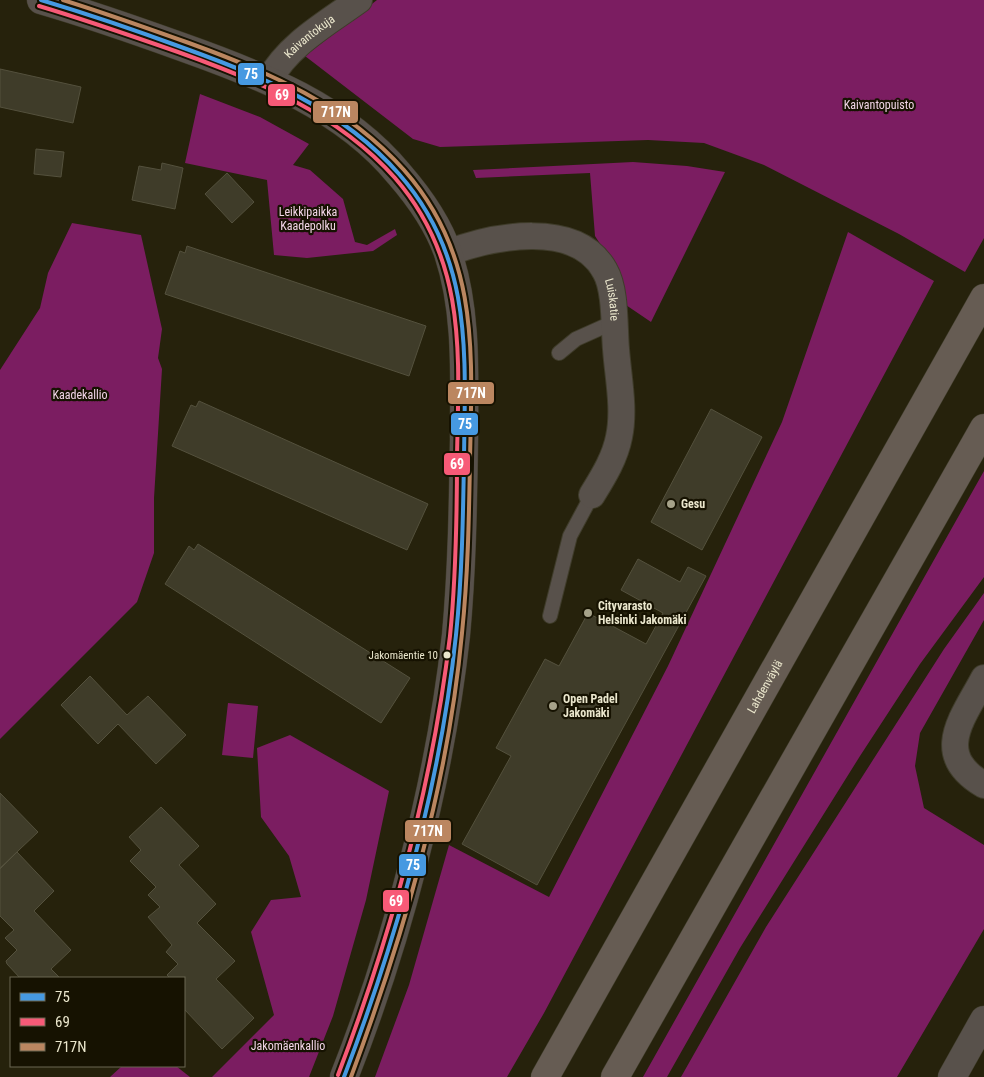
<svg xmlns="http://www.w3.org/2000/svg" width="984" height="1077" viewBox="0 0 984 1077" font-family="'Roboto Condensed',sans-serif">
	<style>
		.green { fill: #7b1d61 }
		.building { fill: #3f3c29; stroke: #54513d }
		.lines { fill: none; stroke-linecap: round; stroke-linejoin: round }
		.service-casing { stroke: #3f3c2a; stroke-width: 16 }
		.minor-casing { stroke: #3f3c2a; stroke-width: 28 }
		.tertiary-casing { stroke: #3f3c2a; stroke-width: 29 }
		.motorway-casing { stroke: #3f3c2a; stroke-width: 29 }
		.service { stroke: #58514b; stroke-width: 14 }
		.minor { stroke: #58514b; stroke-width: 26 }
		.tertiary { stroke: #58514b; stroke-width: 28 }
		.motorway { stroke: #665c53; stroke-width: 28 }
		.bus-1-casing { stroke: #161201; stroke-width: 8 }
		.bus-2-casing { stroke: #161201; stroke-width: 8 }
		.bus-3-casing { stroke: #161201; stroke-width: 8 }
		.bus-1 { stroke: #4699e1; stroke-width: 4 }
		.bus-2 { stroke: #f75a77; stroke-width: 4 }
		.bus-3 { stroke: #bb8660; stroke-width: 4 }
		.poi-dot { fill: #a6a289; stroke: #161201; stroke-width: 2 }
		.bus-dot { fill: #ebe7cd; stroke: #161201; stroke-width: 2 }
		.labels { text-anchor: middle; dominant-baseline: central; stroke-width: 4.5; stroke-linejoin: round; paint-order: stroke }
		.bus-label { font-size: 11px; fill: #ebe7cd; stroke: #161201; text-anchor: end }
		.street-label { font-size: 12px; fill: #ebe7cd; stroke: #161201 }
		.park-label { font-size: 12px; fill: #f2d5e7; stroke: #161201 }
		.poi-label { font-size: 12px; font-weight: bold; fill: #ebe7cd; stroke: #161201; text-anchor: start }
		.line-badge { stroke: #161201; stroke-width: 2 }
		.badge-label { font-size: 14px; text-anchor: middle; font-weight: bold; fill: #fff }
	</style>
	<rect width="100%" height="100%" fill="#26220c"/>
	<path class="green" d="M377 0H984V238L965 272 899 234 764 165 704 143 648 140 440 147 413 139 305 56Z
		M200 94 260 117 309 144 293 165 310 170 343 199 355 242 367 245 395 229 397 235 373 251 307 258 274 255 267 180 185 163Z
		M633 162 687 166 725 172 651 322 623 303 609 258 595 236 590 173 476 178 473 170Z
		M72 223 141 235 162 329 158 358 162 369 154 498V553L137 602 0 739V370L40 308 48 273Z
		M848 232 934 281 544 1013 507 1077H375L409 985 449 845 549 897 668 666 782 422Z
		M984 471V577L920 664 860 756 740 948 667 1077H643Z
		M984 593V620L920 733 915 766 924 808 984 845V929L897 1077H681L766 927 944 649Z
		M228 703 258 706 253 758 222 755Z
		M290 735 389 791 366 900 333 1016 309 1077H212L274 1015 251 932 271 900 301 897 289 856 261 817 257 748Z
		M122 1066H176L190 1077H110Z"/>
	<path class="building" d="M0 69 81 87 73 123 0 107Z
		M36 149 64 152 61 177 34 174Z
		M162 163 183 168 175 209 132 200 139 166 161 170Z
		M227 173 254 202 232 223 205 194Z
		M187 246 426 326 409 376 165 294 180 251 185 253Z
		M199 401 428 504 407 550 172 446 191 405 196 407Z
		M711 409 762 437 702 550 651 522Z
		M198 544 410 678 381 723 165 584 189 546 194 550Z
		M638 559 680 582 688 567 706 576 537 885 462 844 511 756 496 748 545 659 559 666 588 613 646 644 663 613 621 590Z
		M90 676 127 715 148 696 186 735 156 764 118 724 98 744 61 705Z
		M0 793 38 832 0 868Z
		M161 807 199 846 179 865 216 904 197 923 235 961 216 979 254 1018 222 1049 184 1009V978H170L167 975 178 964 166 952 172 945 148 917 160 907 148 895 156 887 130 861 141 850 129 837Z
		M17 852 54 891 34 911 71 950 51 969 60 978H20L7 964 6 961 17 950 5 938 14 930 0 916V869Z"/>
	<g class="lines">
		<g class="service-casing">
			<path id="service" d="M559 353 576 339 614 322
				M550 616 570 536 592 495"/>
		</g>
		<g class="minor-casing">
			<g id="minor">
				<path id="s1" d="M269 80C289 44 326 24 359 0"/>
				<path id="s2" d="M448 253C492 236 577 219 605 271 616 290 614 327 616 349 618 377 625 409 619 437 615 458 603 477 592 495"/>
				<path d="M984 678C963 718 931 754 984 785"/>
			</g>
		</g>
		<g class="tertiary-casing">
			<path id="tertiary" d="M41 0C89 14 135 30 182 47 261 75 344 107 399 174 419 197 438 224 448 253 468 313 464 379 464 440 463 505 462 570 456 635 440 780 398 941 344 1077
				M952 1077 984 1020"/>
		</g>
		<g class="motorway-casing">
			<g id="motorway">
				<path id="s3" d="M545 1077 984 298"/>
				<path d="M615 1077 984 428"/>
			</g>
		</g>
		<use href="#service" class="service"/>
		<use href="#minor" class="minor"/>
		<use href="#tertiary" class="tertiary"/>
		<use href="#motorway" class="motorway"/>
		<g class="bus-1-casing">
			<path id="bus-1" d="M41 0C88 14 135 30 181 47 262 76 341 108 399 174 474 259 465 355 464 460 463 519 462 577 456 635 440 787 398 935 344 1077"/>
		</g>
		<g class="bus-2-casing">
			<path id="bus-2" d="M39 6C86 20 132 36 178 52 259 81 337 113 395 178 467 261 459 354 457 456 457 516 456 577 450 636 432 787 392 933 338 1075"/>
		</g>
		<g class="bus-3-casing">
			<path id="bus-3" d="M63 0C105 13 147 28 189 43 269 72 346 105 404 170 480 256 472 353 470 460 469 517 468 575 462 633 448 785 404 934 351 1077"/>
		</g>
		<use href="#bus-1" class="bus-1"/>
		<use href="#bus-2" class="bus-2"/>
		<use href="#bus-3" class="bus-3"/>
	</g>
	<g class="poi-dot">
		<circle cx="671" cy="504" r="5"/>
		<circle cx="588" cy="613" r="5"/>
		<circle cx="553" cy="706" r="5"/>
	</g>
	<circle class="bus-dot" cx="447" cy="655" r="4.5"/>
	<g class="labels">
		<g class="bus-label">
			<text x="438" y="655">Jakomäentie 10</text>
		</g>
		<g class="street-label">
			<text stroke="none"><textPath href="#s1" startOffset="60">Kaivantokuja</textPath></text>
			<text stroke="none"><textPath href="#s2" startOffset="201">Luiskatie</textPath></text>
			<text stroke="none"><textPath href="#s3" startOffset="448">Lahdenväylä</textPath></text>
		</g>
		<g class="park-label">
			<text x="879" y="105">Kaivantopuisto</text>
			<text x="308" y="212">Leikkipaikka<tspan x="308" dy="14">Kaadepolku</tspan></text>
			<text x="80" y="395">Kaadekallio</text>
			<text x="288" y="1046">Jakomäenkallio</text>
		</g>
		<g class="poi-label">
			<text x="681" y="504">Gesu</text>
			<text x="598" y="606">Cityvarasto<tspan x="598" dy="14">Helsinki Jakomäki</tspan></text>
			<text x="563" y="699">Open Padel<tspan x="563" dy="14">Jakomäki</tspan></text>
		</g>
	</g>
	<g class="line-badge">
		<rect x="237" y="62" width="28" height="24" rx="5" fill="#4699e1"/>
		<rect x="267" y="83" width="29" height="24" rx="5" fill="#f75a77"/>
		<rect x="312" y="100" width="47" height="24" rx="5" fill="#bb8660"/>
		<rect x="447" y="381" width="48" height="24" rx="5" fill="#bb8660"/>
		<rect x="450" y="412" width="29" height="24" rx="5" fill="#4699e1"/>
		<rect x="443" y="452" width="28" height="24" rx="5" fill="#f75a77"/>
		<rect x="404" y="819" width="48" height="24" rx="5" fill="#bb8660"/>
		<rect x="398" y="853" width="29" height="24" rx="5" fill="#4699e1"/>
		<rect x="382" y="889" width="28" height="24" rx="5" fill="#f75a77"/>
	</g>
	<g class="badge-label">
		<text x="251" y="79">75</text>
		<text x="282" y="100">69</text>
		<text x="336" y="117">717N</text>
		<text x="471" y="398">717N</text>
		<text x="465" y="429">75</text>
		<text x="457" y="469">69</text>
		<text x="428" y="836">717N</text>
		<text x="413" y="870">75</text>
		<text x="396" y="906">69</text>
	</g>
	<rect x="10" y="977" width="175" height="90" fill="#161201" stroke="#6b6753"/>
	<rect x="20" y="993" width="25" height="8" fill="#4699e1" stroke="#6b6753"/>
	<text x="55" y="1002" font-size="15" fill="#ebe7cd">75</text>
	<rect x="20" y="1018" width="25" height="8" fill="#f75a77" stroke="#6b6753"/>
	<text x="55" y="1027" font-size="15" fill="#ebe7cd">69</text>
	<rect x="20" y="1043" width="25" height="8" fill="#bb8660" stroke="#6b6753"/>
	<text x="55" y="1052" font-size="15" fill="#ebe7cd">717N</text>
</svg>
